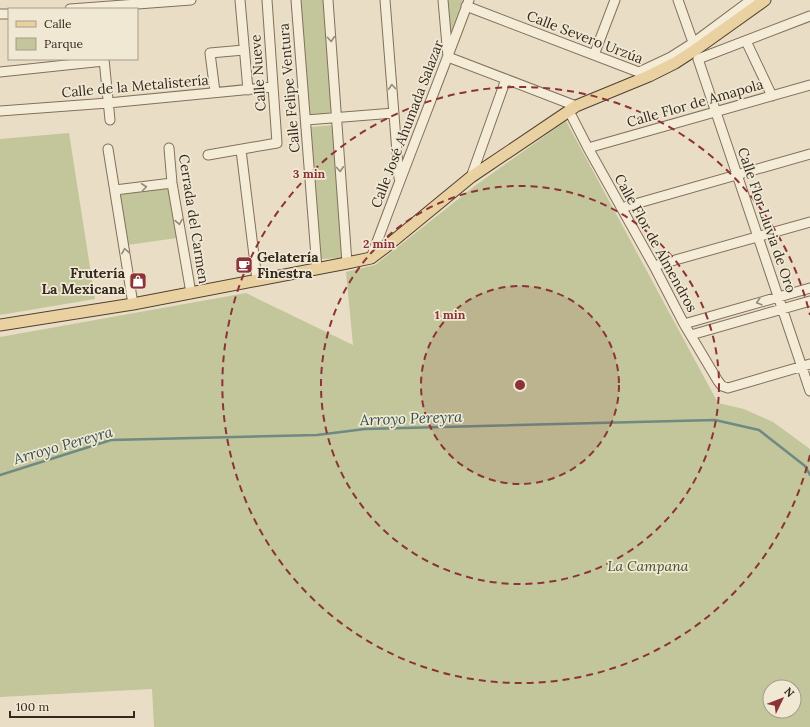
<svg xmlns="http://www.w3.org/2000/svg" width="810" height="727" viewBox="0 0 810 727" font-family="Lora,serif">
	<style>
		.green { fill: #c2c69a; fill-rule: evenodd }
		.lines { fill: none; stroke-linecap: round; stroke-linejoin: round }
		.stream { stroke: #6e8a83; stroke-width: 2.5 }
		.minor-casing { stroke: #82705d; stroke-width: 11 }
		.major-casing { stroke: #513f31; stroke-width: 13 }
		.minor { stroke: #f5ecd7; stroke-width: 9 }
		.major { stroke: #e9d1a1; stroke-width: 11 }
		.oneway { stroke: #948a7b }
		.ring { fill: none; stroke: #8b3336; stroke-width: 2; stroke-dasharray: 7 5 }
		.labels { text-anchor: middle; dominant-baseline: central; stroke-width: 3.5; stroke-linejoin: round; paint-order: stroke }
		.street-label { font-size: 14px; fill: #34291f; stroke: #f1e8d4 }
		.poi-label { font-size: 14px; font-weight: bold; fill: #34291f; stroke: #f1e8d4; text-anchor: start }
		.park-label { font-size: 14px; font-style: italic; fill: #454e28; stroke: #f1e8d4 }
		.water-label { font-size: 15px; font-style: italic; fill: #30524f; stroke: #f1e8d4 }
		.centre { fill: #8b3336; stroke: #f1e8d4; stroke-width: 2 }
		.ring-label { font-size: 12px; text-anchor: middle; font-weight: bold; fill: #8b3336; stroke: #f1e8d4; stroke-width: 3.5; stroke-linejoin: round; paint-order: stroke }
	</style>
	<rect width="100%" height="100%" fill="#e9dec5"/>
	<path class="green" d="M299 0H323L333 113 309 115Z
		M448 0H463L450 42Z
		M566 121 718 403 744 409 773 422 810 449V727H154L152 689 0 697V337L246 293 353 345 346 272 375 265 476 185ZM770 687H794V711H770Z
		M334 125 343 258 320 259 311 127Z
		M69 133 95 299 0 315V139Z
		M169 187 177 238 127 245 119 195Z"/>
	<g class="lines">
		<path class="stream" d="M0 475 111 440 317 435 365 429 715 420 759 430 805 466 810 475"/>
		<g class="minor-casing">
			<path id="minor" d="M240 0 248 90
				M296 0 317 269
				M328 0 347 263
				M385 0 399 178
				M443 0 448 57 576 106
				M678 0 695 48
				M466 6 649 76
				M70 9 191 0
				M0 14H9
				M810 16 698 59 810 391
				M746 41 772 96
				M594 55 615 0
				M104 59 110 120
				M0 72 104 61
				M639 72 671 57 693 43 751 0
				M215 92 210 53 244 50
				M0 111 108 103 273 87
				M569 111 588 148 654 266 684 324 718 381 722 386 728 388 810 364
				M306 120 394 113
				M169 148 172 183 191 293
				M588 148 810 85
				M108 149 133 304
				M241 150 257 280
				M208 155 277 143 267 0
				M471 177 506 79
				M115 190 172 183
				M621 208 810 154
				M371 258C403 171 437 86 469 0
				M654 266 810 222
				M684 324 810 288
				M691 335 810 301"/>
		</g>
		<g class="major-casing">
			<path id="major" d="M0 325 133 304 347 263 371 258 387 246 471 177 569 111 576 106 649 76 675 63 695 50 765 0"/>
		</g>
		<use href="#minor" class="minor"/>
		<use href="#major" class="major"/>
	</g>
	<defs><path id="oneway-chevron" d="M-2-3.5L2.5 0L-2 3.5" fill="none" stroke-width="1.6" stroke-linecap="round" stroke-linejoin="round"/></defs>
	<g class="oneway">
		<use href="#oneway-chevron" transform="translate(331 39) rotate(86)"/>
		<use href="#oneway-chevron" transform="translate(392 87) rotate(-94)"/>
		<use href="#oneway-chevron" transform="translate(340 169) rotate(86)"/>
		<use href="#oneway-chevron" transform="translate(144 187) rotate(-7)"/>
		<use href="#oneway-chevron" transform="translate(179 222) rotate(80)"/>
		<use href="#oneway-chevron" transform="translate(125 251) rotate(-99)"/>
		<use href="#oneway-chevron" transform="translate(759 302) rotate(164)"/>
	</g>
	<circle cx="520" cy="385" r="99" fill="#8b3336" fill-opacity=".12"/>
	<g class="ring">
		<circle cx="520" cy="385" r="99"/>
		<circle cx="520" cy="385" r="199"/>
		<path d="M810 455A298 298 0 1 1 810 315"/>
	</g>
	<defs>
		<g id="cafe-square" transform="scale(0.9)"><rect x="-9" y="-9" width="18" height="18" rx="4" fill="#8b3336" stroke="#f1e8d4"/><path d="M-5.5-4.5H6V0H3Q3 3.5 0 3.5H-2.5Q-5.5 3.5-5.5 0ZM3-3.2v2h1.7v-2ZM-6 4.5H4V6H-6Z" fill="#fff"/></g>
		<g id="shop-square" transform="scale(0.9)"><rect x="-9" y="-9" width="18" height="18" rx="4" fill="#8b3336" stroke="#f1e8d4"/><path d="M-5-2.5h2.3a2.7 3.5 0 0 1 5.4 0H5L5.5 6h-11ZM-1.5-2.5h3a1.5 2.3 0 0 0-3 0Z" fill="#fff"/></g>
	</defs>
	<g fill-rule="evenodd">
		<use href="#cafe-square" x="244" y="265"/>
		<use href="#shop-square" x="138" y="281"/>
	</g>
	<g class="labels">
		<g class="street-label">
			<text transform="translate(585 37) rotate(21)">Calle Severo Urzúa</text>
			<text transform="translate(258 73) rotate(-94)">Calle Nueve</text>
			<text transform="translate(135 86) rotate(-5)">Calle de la Metalistería</text>
			<text transform="translate(289 88) rotate(-95)">Calle Felipe Ventura</text>
			<text transform="translate(695 103) rotate(-16)">Calle Flor de Amapola</text>
			<text transform="translate(407 124) rotate(-69)">Calle José Ahumada Salazar</text>
			<text transform="translate(194 219) rotate(81)">Cerrada del Carmen</text>
			<text transform="translate(767 220) rotate(71)">Calle Flor Lluvia de Oro</text>
			<text transform="translate(656 243) rotate(61)">Calle Flor de Almendros</text>
		</g>
		<g class="poi-label">
			<text x="257" y="257">Gelatería<tspan x="257" dy="16">Finestra</tspan></text>
			<text x="125" y="273" text-anchor="end">Frutería<tspan x="125" dy="16">La Mexicana</tspan></text>
		</g>
		<g class="park-label">
			<text x="648" y="566">La Campana</text>
		</g>
		<g class="water-label">
			<text transform="translate(411 418) rotate(-2)">Arroyo Pereyra</text>
			<text transform="translate(63 445) rotate(-16)">Arroyo Pereyra</text>
		</g>
	</g>
	<circle cx="520" cy="385" r="6" class="centre"/>
	<g class="ring-label">
		<text x="309" y="178">3 min</text>
		<text x="379" y="248">2 min</text>
		<text x="450" y="319">1 min</text>
	</g>
	<rect x="8" y="8" width="130" height="52" fill="#f1e8d4" stroke="#a59c8c"/>
	<rect x="16" y="21" width="20" height="6" fill="#e9d1a1" stroke="#a59c8c"/>
	<text x="44" y="28" font-size="12" fill="#34291f">Calle</text>
	<rect x="16" y="38" width="20" height="12" fill="#c2c69a" stroke="#a59c8c"/>
	<text x="44" y="48" font-size="12" fill="#34291f">Parque</text>
	<g transform="translate(782 699) rotate(47)"><circle r="19" fill="#f1e8d4" stroke="#a59c8c"/>
	<path d="M0-3L7 15L0 10L-7 15Z" fill="#8b3336"/>
	<text y="-6" font-size="11" font-weight="bold" text-anchor="middle" fill="#34291f">N</text>
	</g>
	<path d="M10 711v6h124v-6" fill="none" stroke="#34291f" stroke-width="2"/>
	<text x="16" y="711" font-size="12" fill="#34291f" stroke="#f1e8d4" stroke-width="3" paint-order="stroke">100 m</text>
</svg>
